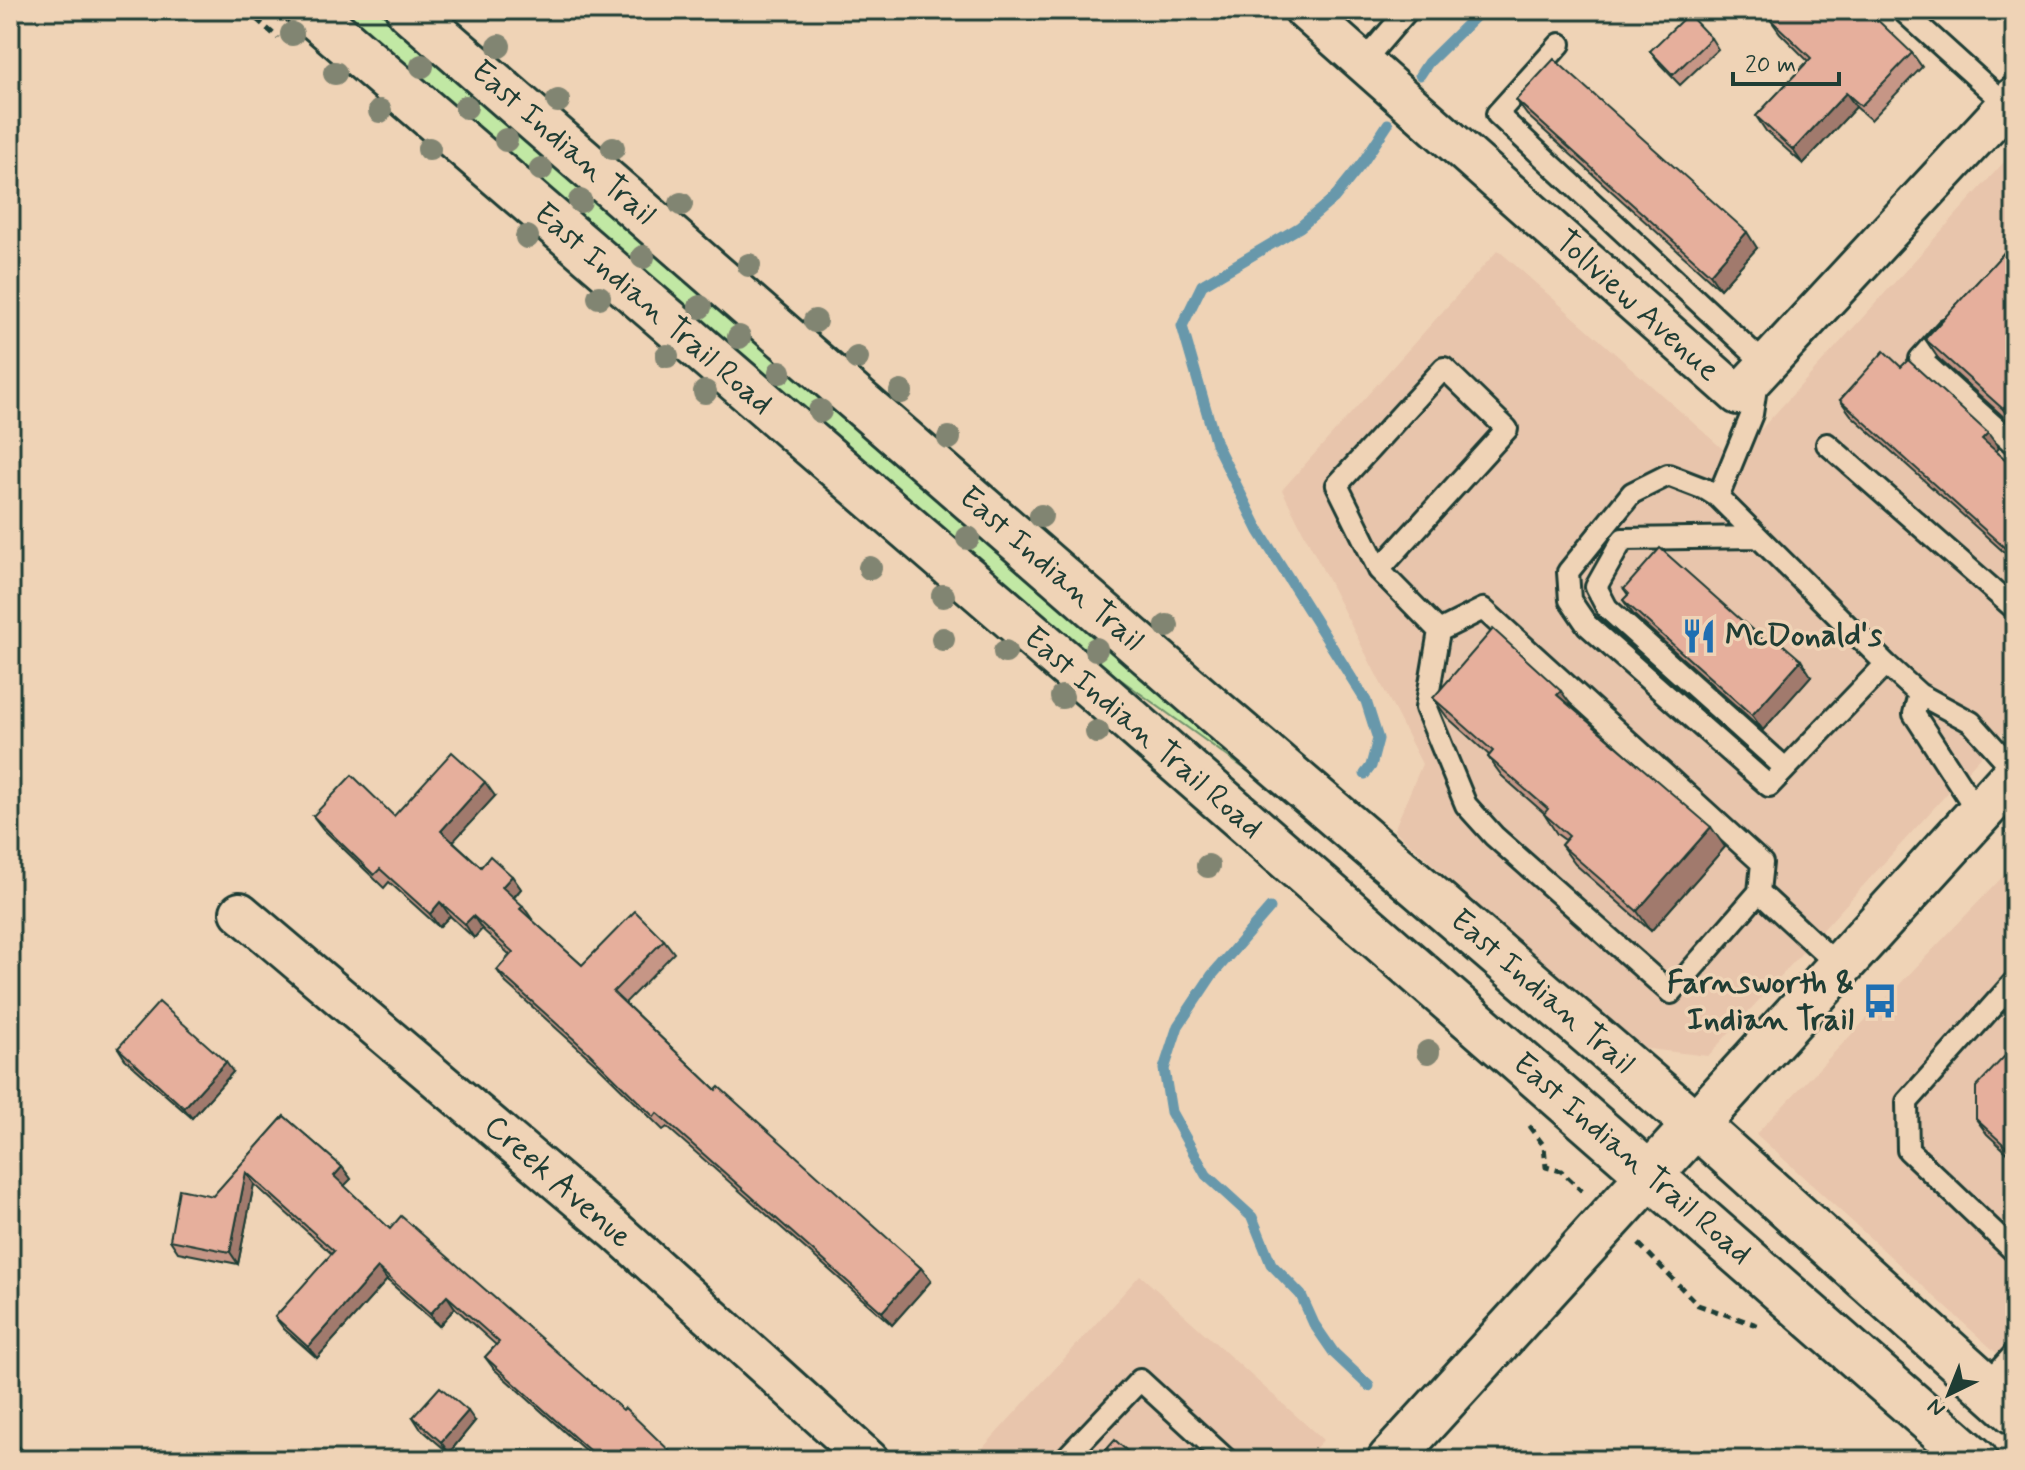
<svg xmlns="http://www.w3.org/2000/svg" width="2025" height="1470" viewBox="0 0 2025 1470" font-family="Mynerve,sans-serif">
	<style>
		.built { fill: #e8c5ac }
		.green { fill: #c1e8a4; stroke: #70926c; stroke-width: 2 }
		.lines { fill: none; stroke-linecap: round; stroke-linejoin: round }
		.stream { stroke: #6898ab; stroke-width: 11 }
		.service-casing { stroke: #1f3d34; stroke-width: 26 }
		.minor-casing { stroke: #1f3d34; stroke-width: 44 }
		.secondary-casing { stroke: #1f3d34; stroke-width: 50 }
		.path { stroke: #1f3d34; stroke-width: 5; stroke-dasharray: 8 6; stroke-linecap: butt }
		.service { stroke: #efd3b6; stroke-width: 20 }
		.minor { stroke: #efd3b6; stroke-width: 38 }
		.secondary { stroke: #efd3b6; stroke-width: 44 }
		.tree { fill: #818572 }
		.wall { fill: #c69686; stroke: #1f3d34; stroke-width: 2 }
		.shaded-wall { fill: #a17a6d; stroke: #1f3d34; stroke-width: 2 }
		.building { fill: #e6af9c; stroke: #1f3d34; stroke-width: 2 }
		.labels { text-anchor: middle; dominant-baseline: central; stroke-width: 7; stroke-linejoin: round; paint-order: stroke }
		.street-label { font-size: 32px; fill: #1f3d34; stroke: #efd3b6 }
		.poi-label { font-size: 32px; font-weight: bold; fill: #1f3d34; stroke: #efd3b6; text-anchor: start }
	</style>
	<rect width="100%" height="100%" fill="#efd3b6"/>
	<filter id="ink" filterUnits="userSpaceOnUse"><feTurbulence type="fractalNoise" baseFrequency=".0125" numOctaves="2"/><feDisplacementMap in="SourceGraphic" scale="16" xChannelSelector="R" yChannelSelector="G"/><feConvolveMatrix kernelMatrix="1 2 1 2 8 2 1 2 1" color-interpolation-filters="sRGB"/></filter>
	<g filter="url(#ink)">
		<path class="built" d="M2015 150V719L1708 1056 1640 1048 1394 830 1422 764 1282 490 1498 250 1734 459Z
			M2015 864V1370L1756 1134Z
			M1140 1275 1323 1440 1305 1460H972Z"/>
		<path class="green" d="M338 10H378L1260 771 1256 777 1073 645Z"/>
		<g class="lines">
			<path class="stream" d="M1420 75 1428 63 1482 10
				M1365 774 1371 766 1378 739 1366 701 1259 531 1216 444 1182 326 1202 285 1300 227 1334 198 1363 162 1388 124
				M1270 908 1212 975 1178 1026 1164 1069 1171 1112 1206 1175 1252 1217 1271 1264 1301 1295 1314 1324 1334 1353 1369 1386"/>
			<g class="service-casing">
				<path id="service" d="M1902 10 2007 105
					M1560 44 1497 114 1765 364
					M1363 62 1408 10
					M1947 329 1920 359 2015 445
					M1827 444 2015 609
					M1718 497 1752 414 1757 381
					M1758 537 1623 539 1596 587 1607 608 1785 768
					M1379 570 1507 429 1444 368 1337 485 1379 570 1439 631
					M1483 609 1762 863 1759 892 1671 993 1494 836 1466 805 1426 708 1439 631Z
					M1886 664 1769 786 1587 625 1570 600 1568 572 1632 493 1668 475 1707 490 1718 497 1886 664 1919 694 1971 722 2015 771
					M1919 694 1914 714 1979 814
					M1759 892 1840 967
					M2015 981 1907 1102 1908 1150 2015 1252
					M1985 1386 2015 1353
					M1064 1460 1140 1380 1227 1460"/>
			</g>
			<g class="minor-casing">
				<path id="minor" d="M1304 10 1738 395 2015 96
					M240 912 616 1231 869 1460"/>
			</g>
			<g class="secondary-casing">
				<path id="secondary" d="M308 10 1097 691 1975 1460
					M409 10 1211 708 1696 1125 2015 1412
					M1390 1460 2015 774"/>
			</g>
			<path class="path" d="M246 10 278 38
				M1529 1126 1544 1146 1546 1167 1561 1171 1582 1191
				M1639 1244 1698 1305 1760 1326"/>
			<use href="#service" class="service"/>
			<use href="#minor" class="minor"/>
			<use href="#secondary" class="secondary"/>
		</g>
		<g class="tree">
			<circle cx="292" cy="34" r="12"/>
			<circle cx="499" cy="46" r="12"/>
			<circle cx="422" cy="66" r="12"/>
			<circle cx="335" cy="73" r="12"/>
			<circle cx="558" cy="101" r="12"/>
			<circle cx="466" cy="107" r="12"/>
			<circle cx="380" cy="111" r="12"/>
			<circle cx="506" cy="140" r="12"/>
			<circle cx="613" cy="148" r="12"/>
			<circle cx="429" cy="149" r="12"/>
			<circle cx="541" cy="169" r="12"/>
			<circle cx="580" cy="201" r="12"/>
			<circle cx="681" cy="204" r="12"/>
			<circle cx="527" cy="237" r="12"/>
			<circle cx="643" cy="257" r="12"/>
			<circle cx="749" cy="265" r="12"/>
			<circle cx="599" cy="297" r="12"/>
			<circle cx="700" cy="307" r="12"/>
			<circle cx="815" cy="321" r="12"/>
			<circle cx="739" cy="337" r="12"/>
			<circle cx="667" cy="356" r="12"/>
			<circle cx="857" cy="358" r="12"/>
			<circle cx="780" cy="372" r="12"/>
			<circle cx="705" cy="392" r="12"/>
			<circle cx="901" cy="392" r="12"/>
			<circle cx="820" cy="411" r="12"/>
			<circle cx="949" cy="438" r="12"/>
			<circle cx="1041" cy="516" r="12"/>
			<circle cx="968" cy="538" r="12"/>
			<circle cx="870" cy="568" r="12"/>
			<circle cx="943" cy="596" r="12"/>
			<circle cx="1167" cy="626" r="12"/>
			<circle cx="943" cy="639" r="12"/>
			<circle cx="1096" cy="649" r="12"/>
			<circle cx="1005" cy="652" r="12"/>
			<circle cx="1062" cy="697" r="12"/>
			<circle cx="1097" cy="732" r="12"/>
			<circle cx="1208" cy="866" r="12"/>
			<circle cx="1428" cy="1052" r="12"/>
		</g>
		<path class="wall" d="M1770 19 1912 53 1922 67 1871 120 1856 107 1803 164 1766 131 1756 116 1808 61 1780 33Z
			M1711 38 1718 49 1680 85 1657 61 1650 51Z
			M1516 100 1757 248 1720 289 1527 115Z
			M2015 234V427L1938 358 1925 339 2011 245Z
			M1901 367 1999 448 1996 451 2015 468V562L1851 415 1840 400Z
			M1624 589 1767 643 1811 676 1763 730 1634 615 1623 600 1628 595Z
			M1433 698 1575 710 1725 847 1651 931 1575 864 1561 845 1565 840 1557 834 1544 814V813L1502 776 1488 757 1489 755 1447 717Z
			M495 796 453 841 481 867 512 876 521 889 514 898 532 920 582 965 664 940 674 953 625 1003 716 1090 921 1268 931 1281 892 1325 667 1127 663 1130 596 1064 506 983 497 970 510 955 482 929 474 938 450 916 439 927 389 882 384 888 323 829 313 816H394Z
			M2015 1045V1160L1987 1134 1976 1119Z
			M118 1048 233 1072 192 1118 125 1059Z
			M284 1116 342 1167 351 1179 344 1186 390 1229 679 1460H596L494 1369 485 1357 496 1345 455 1308 439 1326 387 1280 317 1358 284 1329 275 1317 332 1254 254 1184 238 1264 178 1252 170 1240 213 1196Z
			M413 1417 475 1421 449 1453 420 1428Z"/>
		<path class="shaded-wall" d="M1846 93 1856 107 1803 164 1793 150Z
			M1747 232 1757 248 1720 289 1710 274Z
			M2015 396V427L2003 409Z
			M1988 433 1999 448 1993 455 1982 439Z
			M1801 660 1811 676 1763 730 1752 715Z
			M1561 691 1575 710 1557 695Z
			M485 782 495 796 451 844 441 831Z
			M1711 827 1725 847 1651 931 1637 911Z
			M512 876 521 889 511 900 502 887Z
			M440 902 450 916 439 927 430 914Z
			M523 906 532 919 529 923 520 909Z
			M473 916 482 929 474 938 465 924Z
			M226 1062 233 1072 192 1118 184 1108Z
			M342 1167 351 1179 342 1188 334 1176Z
			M246 1172 254 1184 238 1264 230 1252Z
			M378 1268 387 1280 317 1358 308 1347Z
			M921 1268 931 1281 892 1325 882 1312Z
			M447 1296 455 1308 439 1326 430 1314Z
			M468 1411 475 1421 449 1453 441 1442Z"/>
		<path class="building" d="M1778 10H1867L1912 53 1861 106 1846 93 1793 150 1756 116 1811 58 1770 19Z
			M1688 14 1711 38 1673 75 1650 51Z
			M1554 59 1747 232 1710 274 1516 100Z
			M2015 234V396L2003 409 1925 339 2011 245Z
			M1884 351 1901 367 1908 360 1988 433 1982 439 2015 468V557L1840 400Z
			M1660 548 1767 643 1773 636 1801 660 1752 715 1623 600 1629 594 1624 589Z
			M1493 629 1561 691 1557 695 1711 827 1637 911 1561 845 1569 836 1544 814 1548 809 1488 757 1493 751 1433 698Z
			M452 752 485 782 441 831 481 867 490 856 512 876 502 887 523 906 520 909 582 965 635 911 664 940 613 992 716 1090 719 1087 921 1268 882 1312 657 1113 654 1117 587 1051 497 970 513 952 473 916 465 924 440 902 430 914 380 869 374 875 313 816 352 775 394 816Z
			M159 1002 226 1062 184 1108 118 1048Z
			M2015 1045V1155L1976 1119V1087Z
			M284 1116 342 1167 334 1176 390 1229 401 1216 623 1410 625 1408 679 1460H600L485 1357 499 1342 447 1296 430 1314 378 1268 308 1347 275 1317 334 1251 246 1172 230 1252 170 1240 179 1189 213 1196Z
			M440 1387 468 1411 441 1442 413 1417Z
			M10 1438 33 1460H10Z
			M1115 1440 1137 1460H1097Z"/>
	</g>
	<defs>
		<g id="restaurant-bare" transform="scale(2.76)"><path d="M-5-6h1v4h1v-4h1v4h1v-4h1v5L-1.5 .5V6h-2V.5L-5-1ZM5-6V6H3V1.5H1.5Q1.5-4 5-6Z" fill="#1f6fb2" stroke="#efd3b6" stroke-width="2.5" paint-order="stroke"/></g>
		<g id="bus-bare" transform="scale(2.76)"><path d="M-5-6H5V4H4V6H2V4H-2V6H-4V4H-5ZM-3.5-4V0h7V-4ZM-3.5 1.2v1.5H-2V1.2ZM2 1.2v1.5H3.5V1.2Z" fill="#1f6fb2" stroke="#efd3b6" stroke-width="2.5" paint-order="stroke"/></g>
	</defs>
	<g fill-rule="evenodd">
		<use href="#restaurant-bare" x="1699" y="636"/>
		<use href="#bus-bare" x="1880" y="1001"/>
	</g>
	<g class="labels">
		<g class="street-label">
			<text transform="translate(563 143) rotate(41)">East Indian Trail</text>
			<text transform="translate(1637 306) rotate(42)">Tollview Avenue</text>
			<text transform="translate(653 309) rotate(41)">East Indian Trail Road</text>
			<text transform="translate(1051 569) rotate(41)">East Indian Trail</text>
			<text transform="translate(1143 733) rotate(41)">East Indian Trail Road</text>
			<text transform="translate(1542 992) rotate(41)">East Indian Trail</text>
			<text transform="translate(1632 1159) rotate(41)">East Indian Trail Road</text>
			<text transform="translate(558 1182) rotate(41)">Creek Avenue</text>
		</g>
		<g class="poi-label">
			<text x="1725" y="636">McDonald's</text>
			<text x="1854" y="983" text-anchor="end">Farnsworth &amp;<tspan x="1854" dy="37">Indian Trail</tspan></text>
		</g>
	</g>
	<rect width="2025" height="1470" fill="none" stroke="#efd3b6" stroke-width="40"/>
	<rect x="20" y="20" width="1985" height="1430" fill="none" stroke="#1f3d34" stroke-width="3" filter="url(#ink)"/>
	<g transform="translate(1949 1394) rotate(223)" stroke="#efd3b6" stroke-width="6" paint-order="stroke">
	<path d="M0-6L14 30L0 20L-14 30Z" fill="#1f3d34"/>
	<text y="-12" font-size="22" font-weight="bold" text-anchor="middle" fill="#1f3d34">N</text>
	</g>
	<path d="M1733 72v12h106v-12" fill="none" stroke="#1f3d34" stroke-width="4"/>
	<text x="1745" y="72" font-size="24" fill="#1f3d34" stroke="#efd3b6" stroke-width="6" paint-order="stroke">20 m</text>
</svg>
